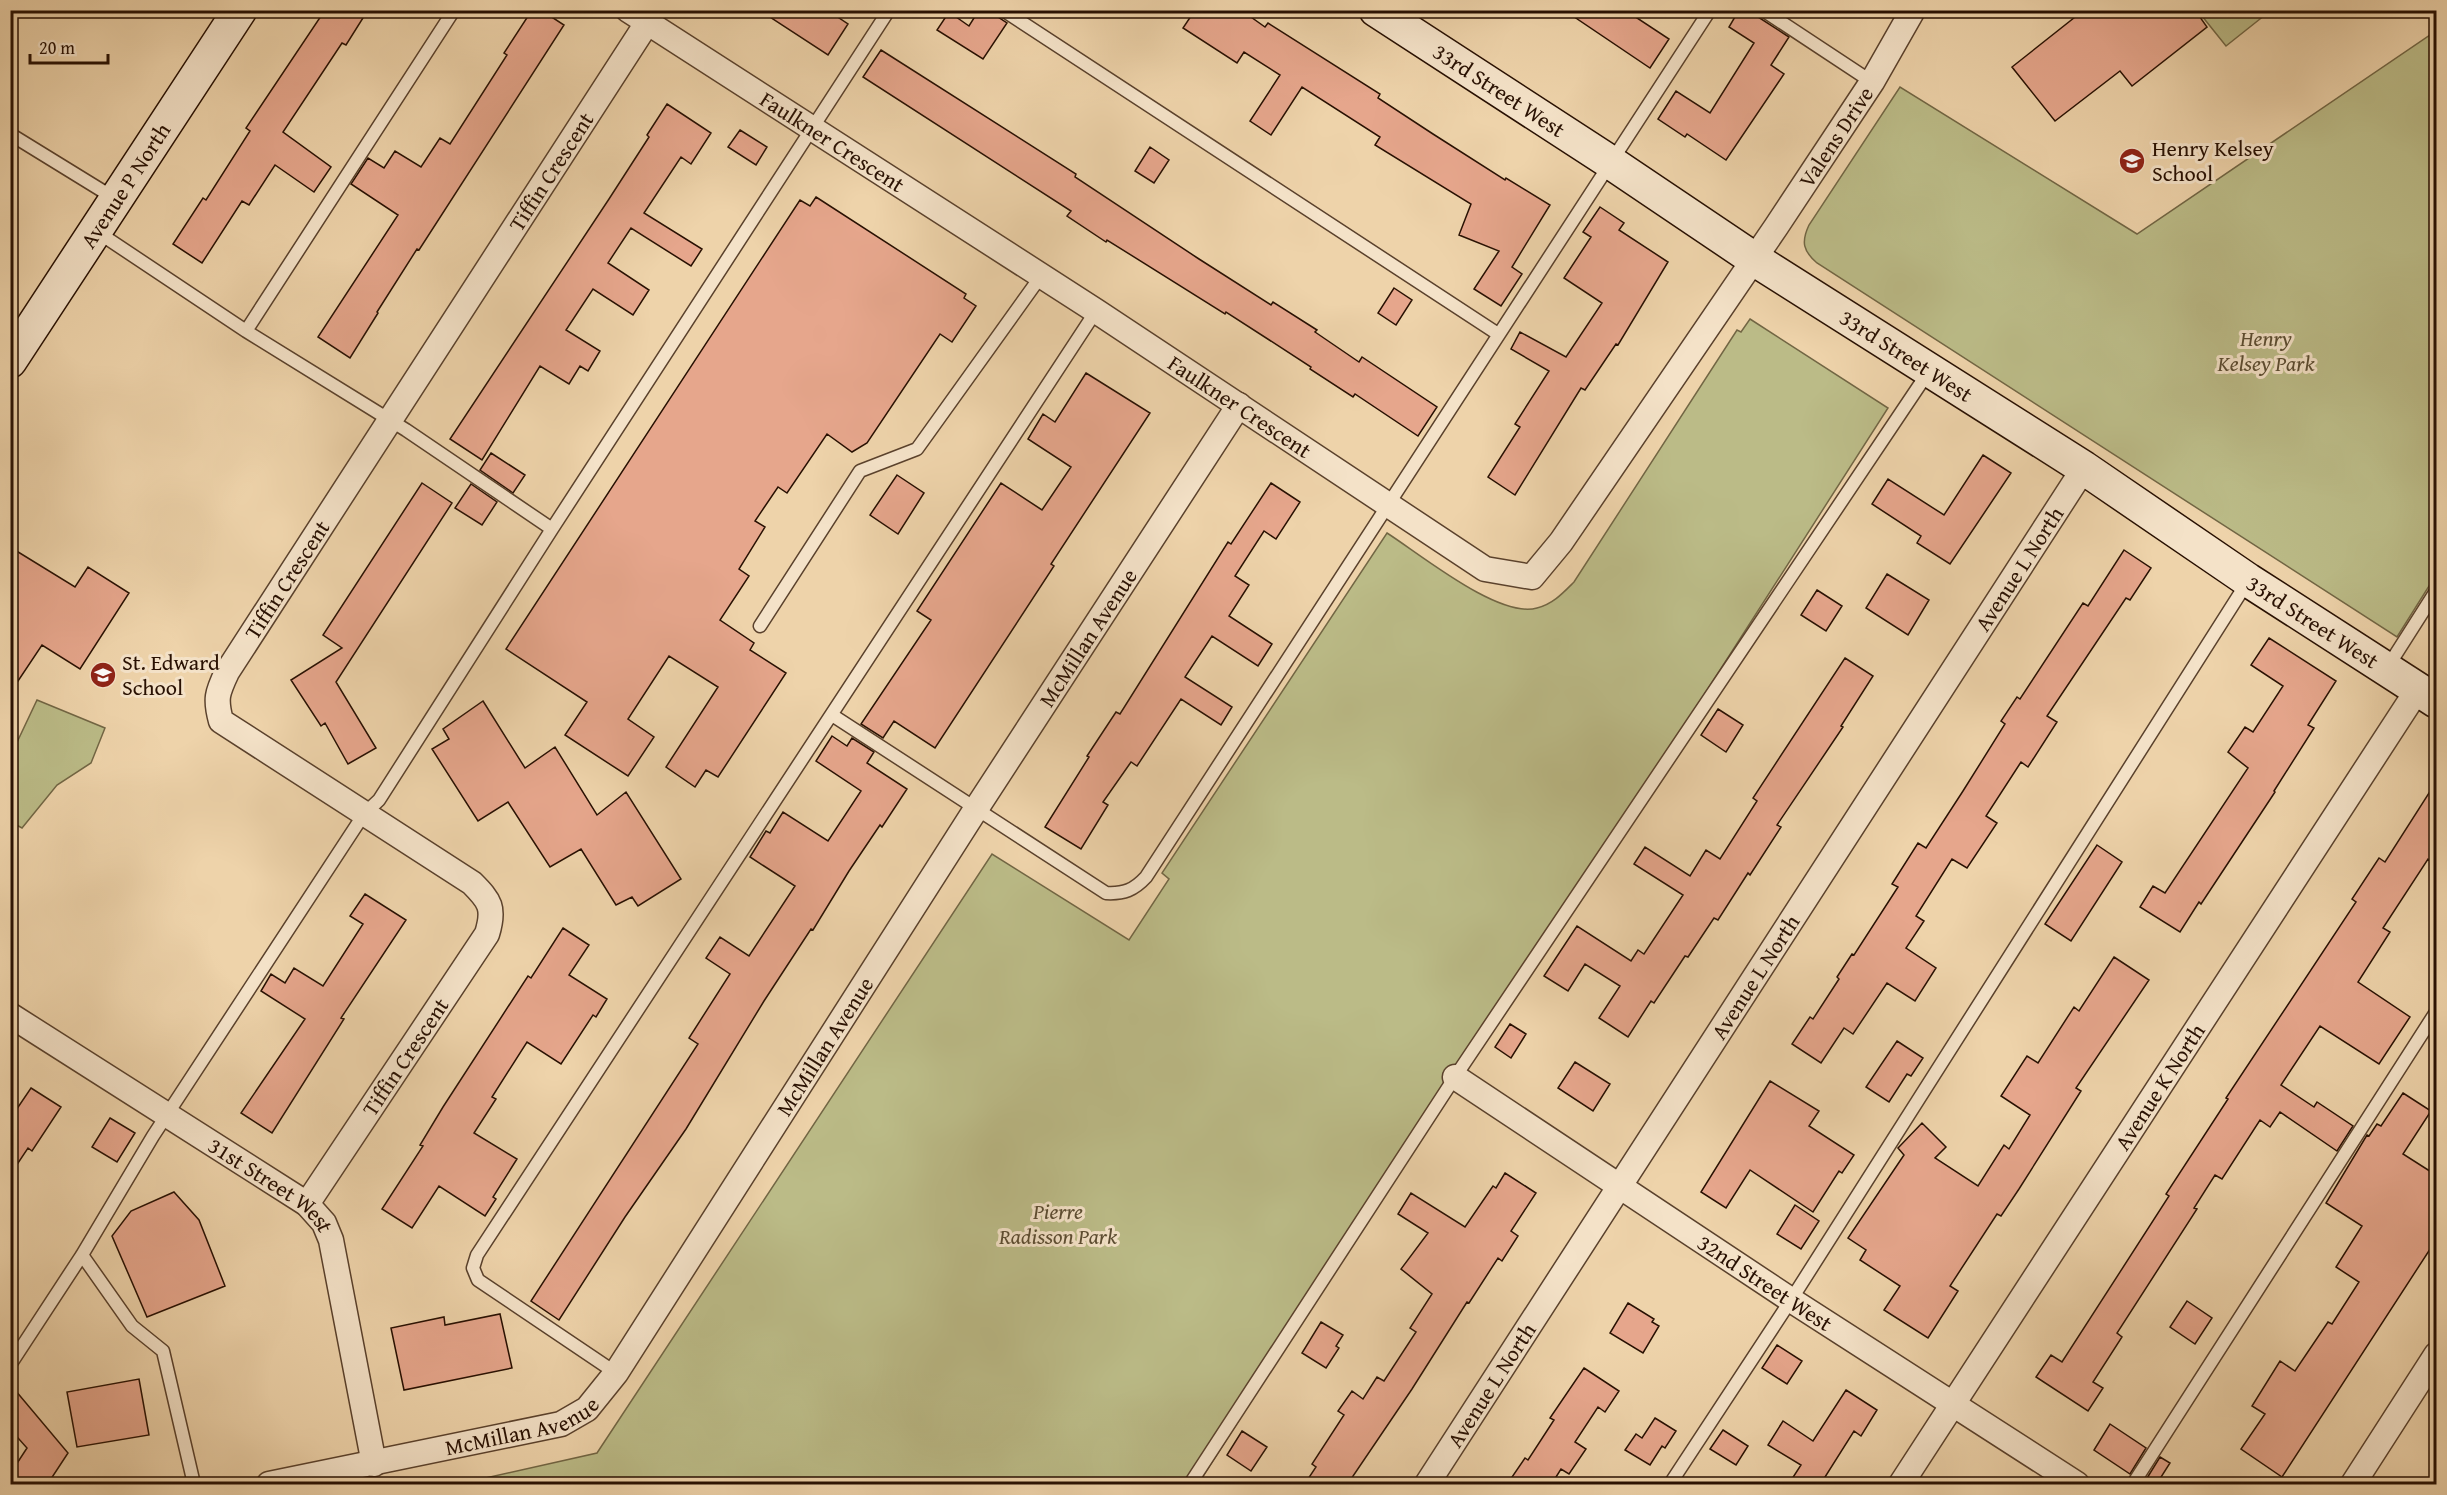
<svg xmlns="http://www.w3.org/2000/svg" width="2447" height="1495" viewBox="0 0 2447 1495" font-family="'Gentium Book Plus',serif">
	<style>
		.green { fill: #bbbb87; stroke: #726644; stroke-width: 1.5 }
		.building { fill: #e6a68c; stroke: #281002; stroke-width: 1.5 }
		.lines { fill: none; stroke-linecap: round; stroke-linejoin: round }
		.lane-casing { stroke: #5a412c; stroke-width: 15 }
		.street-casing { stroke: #5a412c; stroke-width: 27 }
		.secondary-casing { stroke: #281002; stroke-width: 36 }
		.lane { stroke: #f4e2c8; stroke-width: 12 }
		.street { stroke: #f4e2c8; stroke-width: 24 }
		.secondary { stroke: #f4e2c8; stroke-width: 33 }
		.labels { text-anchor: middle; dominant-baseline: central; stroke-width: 6; stroke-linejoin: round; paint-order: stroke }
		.street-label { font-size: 22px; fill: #281002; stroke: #f4e2c8 }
		.poi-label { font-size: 22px; fill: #281002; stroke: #f4e2c8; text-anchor: start }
		.park-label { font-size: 22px; font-style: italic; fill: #5b4c31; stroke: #f4e2c8 }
	</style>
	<rect width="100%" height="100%" fill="#eed3aa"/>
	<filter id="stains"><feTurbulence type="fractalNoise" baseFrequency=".00333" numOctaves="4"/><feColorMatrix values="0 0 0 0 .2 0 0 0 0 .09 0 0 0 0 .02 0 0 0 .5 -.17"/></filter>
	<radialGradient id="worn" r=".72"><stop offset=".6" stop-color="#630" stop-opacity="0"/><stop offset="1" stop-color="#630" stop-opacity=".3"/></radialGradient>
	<path class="green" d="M2208 11V10L2270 11 2226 46 2202 16Z
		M2436 31V575L2397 637 1817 263C1803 251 1801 242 1809 225L1900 87 2137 234Z
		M1750 319 1888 408 1198 1484H459L597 1453 992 854 1129 940 1169 879 1162 873 1387 533C1420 554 1499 619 1537 608 1553 604 1563 593 1574 582L1737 330 1741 332Z
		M37 700 105 728 91 763 57 785 22 828 11 822V755Z"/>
	<path class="building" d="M325 10H368L346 45 342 43 283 132 331 167 314 192 275 165 249 205 242 201 202 263 173 244 203 198 206 200 250 131 246 128Z
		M532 10H541L564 25 419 250 417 249 377 312 378 313 350 358 318 337 398 215 351 184 368 158 384 168 395 151 421 167 440 138 450 144 507 55 504 53Z
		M759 10H827L848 24 828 55Z
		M979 10H995L998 17 1007 23 983 59 937 30 949 12 969 26Z
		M1195 10H1241L1265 27 1268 23 1380 94 1378 98 1433 134 1505 180 1506 178 1550 205 1512 267 1522 274 1501 306 1474 289 1499 251 1459 235 1471 204 1375 145 1380 137 1302 87 1271 135 1250 121 1280 75 1244 52 1237 63 1183 28Z
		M1564 10H1625L1669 39 1650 68Z
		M1739 10H1755L1758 17 1789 37 1771 65 1784 74 1726 160 1687 134 1685 137 1658 119 1676 91 1710 113 1754 43 1729 27Z
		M2084 10H2195L2207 27 2132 86 2120 71 2055 121 2012 67Z
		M881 50 1076 174 1075 177 1199 259 1271 305 1273 302 1317 330 1315 332 1359 362 1362 357 1437 407 1418 436 1355 394 1353 397 1310 369 1311 367 1226 312 1225 314 1107 240 1106 242 1067 216 1071 211 863 77Z
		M667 104 711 133 691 164 681 157 644 213 702 249 691 266 631 228 608 263 649 290 633 315 593 289 566 330 600 351 588 371 580 366 569 384 540 366 482 460 450 439 609 199 649 137 647 135Z
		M740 130 767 147 756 165 728 147Z
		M1150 147 1169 160 1154 183 1135 171Z
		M816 197 966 294 964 298 976 306 952 342 940 334 867 443 852 452 827 434 787 493 778 487 755 521 765 527 739 569 749 576 720 620 754 643 750 650 786 673 718 777 706 770 695 787 666 767 718 687 669 656 628 719 654 737 628 776 565 735 587 702 506 649 800 200 810 206Z
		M1600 207 1624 223 1619 230 1668 262 1618 345 1616 344 1585 390 1581 388 1515 495 1488 477 1520 427 1515 424 1549 371 1511 349 1520 332 1566 357 1602 303 1564 278 1591 237 1583 232Z
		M1394 288 1412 300 1396 325 1378 313Z
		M1086 373 1150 413 1051 564 1054 566 935 748 894 721 883 738 861 724 931 620 917 611 1001 483 1042 510 1071 467 1028 439 1043 414 1055 422Z
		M491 453 525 475 513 493 480 470Z
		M1983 455 2011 473 1950 564 1917 543 1921 536 1872 504 1888 479 1944 515Z
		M897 475 924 493 898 534 870 515Z
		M422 483 452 503 336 682 376 748 348 764 325 723 321 726 291 680 342 648 323 635Z
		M1271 483 1300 502 1276 539 1264 531 1235 576 1249 585 1229 616 1272 644 1258 666 1212 636 1185 677 1232 707 1221 725 1181 699 1137 766 1131 762 1103 802 1108 805 1081 849 1045 827 1089 757 1087 756 1116 712 1120 714 1228 542 1231 544Z
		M471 484 497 502 482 525 455 508Z
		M10 547 75 587 88 567 129 593 80 669 42 645 10 693Z
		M2124 550 2151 568 2130 600 2126 598 2047 716 2057 722 2028 767 2021 762 1986 816 1997 823 1967 868 1952 859 1916 916 1924 921 1906 948 1936 968 1915 1001 1887 983 1853 1034 1844 1028 1821 1063 1792 1044 1810 1017 1813 1019 1839 979 1837 977 1852 954 1854 955 1898 887 1892 884 1918 843 1926 848 1963 791 2005 724 2001 721 2017 697 2020 699 2083 603 2088 606Z
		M1887 574 1929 600 1908 635 1866 608Z
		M1817 590 1842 606 1826 631 1801 615Z
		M2269 638 2336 681 2308 725 2314 728 2274 791 2275 792 2201 904 2199 902 2180 932 2140 907 2153 886 2165 893 2248 768 2228 752 2245 727 2253 732 2283 686 2251 665Z
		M1845 658 1873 676 1841 726 1843 727 1777 825 1781 827 1750 875 1748 873 1718 920 1714 918 1688 957 1685 956 1654 1003 1651 1001 1628 1037 1599 1018 1620 986 1585 964 1568 991 1544 976 1577 926 1631 961 1638 950 1644 954 1683 895 1634 864 1645 847 1690 876 1706 850 1720 859 1757 801 1753 798Z
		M483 701 525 768 555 747 597 815 626 792 681 879 638 906 632 897 616 905 581 849 550 867 508 802 478 821 432 749 449 739 443 729Z
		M1718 709 1743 725 1726 752 1701 735Z
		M832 736 847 746 852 738 874 752 867 763 907 789 882 827 880 825 849 871 813 930 811 929 764 1001 686 1129 625 1217 559 1320 531 1301 698 1044 689 1038 730 974 706 958 720 937 749 956 795 886 750 857 766 831 770 833 783 812 828 841 861 791 816 761Z
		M2436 782V865L2428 859 2383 928 2390 932 2358 982 2410 1017 2379 1064 2320 1026 2281 1085 2314 1107 2317 1102 2353 1126 2337 1151 2280 1112 2270 1127 2260 1120 2222 1179 2215 1175 2194 1208 2197 1209 2117 1333 2122 1337 2093 1382 2103 1388 2088 1411 2036 1377 2051 1355 2062 1362 2169 1196 2166 1194 2228 1099 2226 1098 2356 902 2352 899 2379 858 2385 862Z
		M2097 845 2122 862 2071 941 2045 924Z
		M365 894 406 920 341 1018 344 1019 272 1133 241 1113 305 1019 261 991 271 974 285 983 294 968 323 986 363 924 350 916Z
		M563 928 589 945 569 975 607 999 596 1017 593 1015 561 1064 527 1042 492 1097 496 1099 474 1133 517 1159 493 1197 496 1199 485 1216 439 1186 412 1228 382 1209 423 1146 420 1145 443 1107 528 976 531 978Z
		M2114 957 2149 980 2076 1088 2081 1091 2019 1189 2001 1216 1997 1214 1950 1286 1958 1291 1928 1338 1884 1310 1900 1286 1860 1260 1866 1250 1848 1238 1904 1155 1898 1148 1922 1123 1946 1147 1935 1158 1978 1186 2004 1145 2009 1149 2030 1115 2001 1096 2027 1056 2038 1063 2074 1007 2079 1011Z
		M1510 1024 1526 1034 1511 1058 1495 1047Z
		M1897 1041 1923 1058 1911 1076 1907 1074 1889 1102 1866 1087Z
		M1575 1062 1610 1084 1593 1111 1558 1088Z
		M1770 1081 1819 1111 1809 1126 1854 1155 1842 1173 1839 1171 1813 1212 1750 1170 1726 1208 1701 1192Z
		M31 1088 61 1107 32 1151 28 1148 10 1175V1119Z
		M2403 1093 2431 1111 2403 1154 2436 1175V1240L2282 1477 2241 1449 2265 1414 2252 1406 2280 1361 2295 1371 2328 1322 2332 1324 2359 1282 2336 1267 2362 1226 2326 1203 2367 1135 2369 1136 2377 1124 2381 1126Z
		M110 1118 135 1133 117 1162 92 1147Z
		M1505 1173 1536 1193 1511 1231 1518 1236 1502 1261 1498 1258 1469 1303 1467 1302 1412 1389 1347 1485H1304L1316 1467 1312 1464 1344 1415 1338 1411 1352 1391 1363 1399 1377 1377 1384 1381 1416 1332 1410 1328 1432 1294 1401 1269 1428 1233 1398 1214 1411 1193 1465 1227 1493 1186 1496 1188Z
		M174 1192 199 1220 225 1286 147 1317 112 1236 131 1211Z
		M1795 1205 1819 1221 1801 1249 1777 1234Z
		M2187 1301 2212 1318 2195 1344 2170 1327Z
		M1628 1303 1654 1319 1652 1322 1659 1326 1643 1353 1610 1333Z
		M500 1314 512 1368 404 1390 391 1328 444 1317 445 1325Z
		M1321 1322 1343 1335 1336 1346 1339 1348 1326 1368 1302 1353Z
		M1777 1345 1802 1361 1787 1384 1762 1368Z
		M1584 1368 1619 1391 1605 1412 1598 1407 1575 1442 1586 1449 1569 1474 1561 1469 1551 1485H1523L1512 1477 1525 1458 1528 1460 1554 1420 1550 1418Z
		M139 1379 149 1435 77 1447 67 1392Z
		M10 1384 68 1453 47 1485H10V1474L27 1448 10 1429Z
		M1846 1390 1877 1410 1861 1436 1854 1431 1820 1485H1788L1801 1465 1768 1445 1783 1421 1813 1441Z
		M1655 1418 1676 1431 1665 1448 1662 1446 1650 1465 1625 1450 1636 1434 1642 1438Z
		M2110 1424 2146 1448 2130 1474 2094 1450Z
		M1723 1430 1748 1446 1736 1465 1710 1449Z
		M1242 1431 1267 1447 1251 1471 1227 1455Z
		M2160 1457 2170 1463 2156 1485H2146L2144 1483Z"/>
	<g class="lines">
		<g class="lane-casing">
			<path id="lane" d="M1003 10 1498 334
				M1763 10 1872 82
				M10 134 114 198
				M96 231 246 331 406 430 552 529
				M246 331 454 10
				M760 626 860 471 917 449 1041 276
				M2387 668 2436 591
				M832 715 1106 893C1124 894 1134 890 1146 877L1710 10
				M82 1255 132 1326 163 1351 194 1484
				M10 1365 82 1255 153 1136 364 814 379 800 552 529 889 10
				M616 1373 478 1280 473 1268 477 1255 1096 311
				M1190 1484 1455 1077 1929 371
				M1670 1484 1791 1300 2248 581
				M2133 1484 2436 1012"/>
		</g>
		<g class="street-casing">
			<g id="street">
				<path id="s1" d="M628 10 1096 311 1485 569 1532 577 1561 542 1776 227 1872 82 1913 10"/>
				<path id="s2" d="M10 1015 307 1204 324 1223 331 1240 374 1464"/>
				<path id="s3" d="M1455 1077 1791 1300 2077 1484"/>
				<path id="s4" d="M307 1204 487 934C495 908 490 901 472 883L221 721C215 699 217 693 227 672L647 23"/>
				<path id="s5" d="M269 1484 561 1424 587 1409 616 1373 976 809 1239 405"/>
				<path id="s6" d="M1427 1484 2084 468"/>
				<path id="s7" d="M1901 1484 2418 689"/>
				<path d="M2353 1484 2436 1355"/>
			</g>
		</g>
		<g class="secondary-casing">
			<g id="secondary">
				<path id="s8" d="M1376 10 1610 162 1754 259 2084 468 2248 580 2436 701"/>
				<path id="s9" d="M10 361 240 10"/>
			</g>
		</g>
		<use href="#lane" class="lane"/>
		<use href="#street" class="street"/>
		<use href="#secondary" class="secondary"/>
	</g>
	<defs>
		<g id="school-disc" transform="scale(1.35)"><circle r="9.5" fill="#8f2418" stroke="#f4e2c8"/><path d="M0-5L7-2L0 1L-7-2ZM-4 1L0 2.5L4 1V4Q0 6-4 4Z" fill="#fff"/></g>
	</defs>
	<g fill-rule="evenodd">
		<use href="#school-disc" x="2132" y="161"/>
		<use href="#school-disc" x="103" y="675"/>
	</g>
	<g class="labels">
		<g class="street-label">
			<text stroke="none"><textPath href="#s8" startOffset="147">33rd Street West</textPath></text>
			<text stroke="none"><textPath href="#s1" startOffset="1606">Valens Drive</textPath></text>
			<text stroke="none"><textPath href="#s1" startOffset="243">Faulkner Crescent</textPath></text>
			<text stroke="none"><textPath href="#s4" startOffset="1328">Tiffin Crescent</textPath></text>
			<text stroke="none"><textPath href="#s9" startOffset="210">Avenue P North</textPath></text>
			<text stroke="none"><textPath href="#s8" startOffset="633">33rd Street West</textPath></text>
			<text stroke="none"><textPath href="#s1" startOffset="729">Faulkner Crescent</textPath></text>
			<text stroke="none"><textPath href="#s6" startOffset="1090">Avenue L North</textPath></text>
			<text stroke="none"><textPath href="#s4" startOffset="842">Tiffin Crescent</textPath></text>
			<text stroke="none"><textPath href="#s8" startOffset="1119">33rd Street West</textPath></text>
			<text stroke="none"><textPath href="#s5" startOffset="1248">McMillan Avenue</textPath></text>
			<text stroke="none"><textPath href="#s6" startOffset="604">Avenue L North</textPath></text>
			<text stroke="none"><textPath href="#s5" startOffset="762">McMillan Avenue</textPath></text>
			<text stroke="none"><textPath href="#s4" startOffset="177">Tiffin Crescent</textPath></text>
			<text stroke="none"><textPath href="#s7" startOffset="474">Avenue K North</textPath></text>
			<text stroke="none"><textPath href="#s2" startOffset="312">31st Street West</textPath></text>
			<text stroke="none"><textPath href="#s3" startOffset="372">32nd Street West</textPath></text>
			<text stroke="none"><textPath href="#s6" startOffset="118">Avenue L North</textPath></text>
			<text stroke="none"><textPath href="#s5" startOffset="260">McMillan Avenue</textPath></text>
		</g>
		<g class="poi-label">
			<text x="2152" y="148">Henry Kelsey<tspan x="2152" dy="25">School</tspan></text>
			<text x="122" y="662">St. Edward<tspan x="122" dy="25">School</tspan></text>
		</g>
		<g class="park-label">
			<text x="2266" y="338">Henry<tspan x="2266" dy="25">Kelsey Park</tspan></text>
			<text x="1058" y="1211">Pierre<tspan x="1058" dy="25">Radisson Park</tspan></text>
		</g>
	</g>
	<rect width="2447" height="1495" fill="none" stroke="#eed3aa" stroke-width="36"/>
	<rect x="12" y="12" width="2423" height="1471" fill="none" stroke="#281002" stroke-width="3"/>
	<rect x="18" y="18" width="2411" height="1459" fill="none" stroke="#281002" stroke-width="1.5"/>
	<path d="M30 54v9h78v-9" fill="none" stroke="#281002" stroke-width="3"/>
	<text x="39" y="54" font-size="18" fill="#281002" stroke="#f4e2c8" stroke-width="4.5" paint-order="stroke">20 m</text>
	<rect width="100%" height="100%" filter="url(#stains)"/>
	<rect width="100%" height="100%" fill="url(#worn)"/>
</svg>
